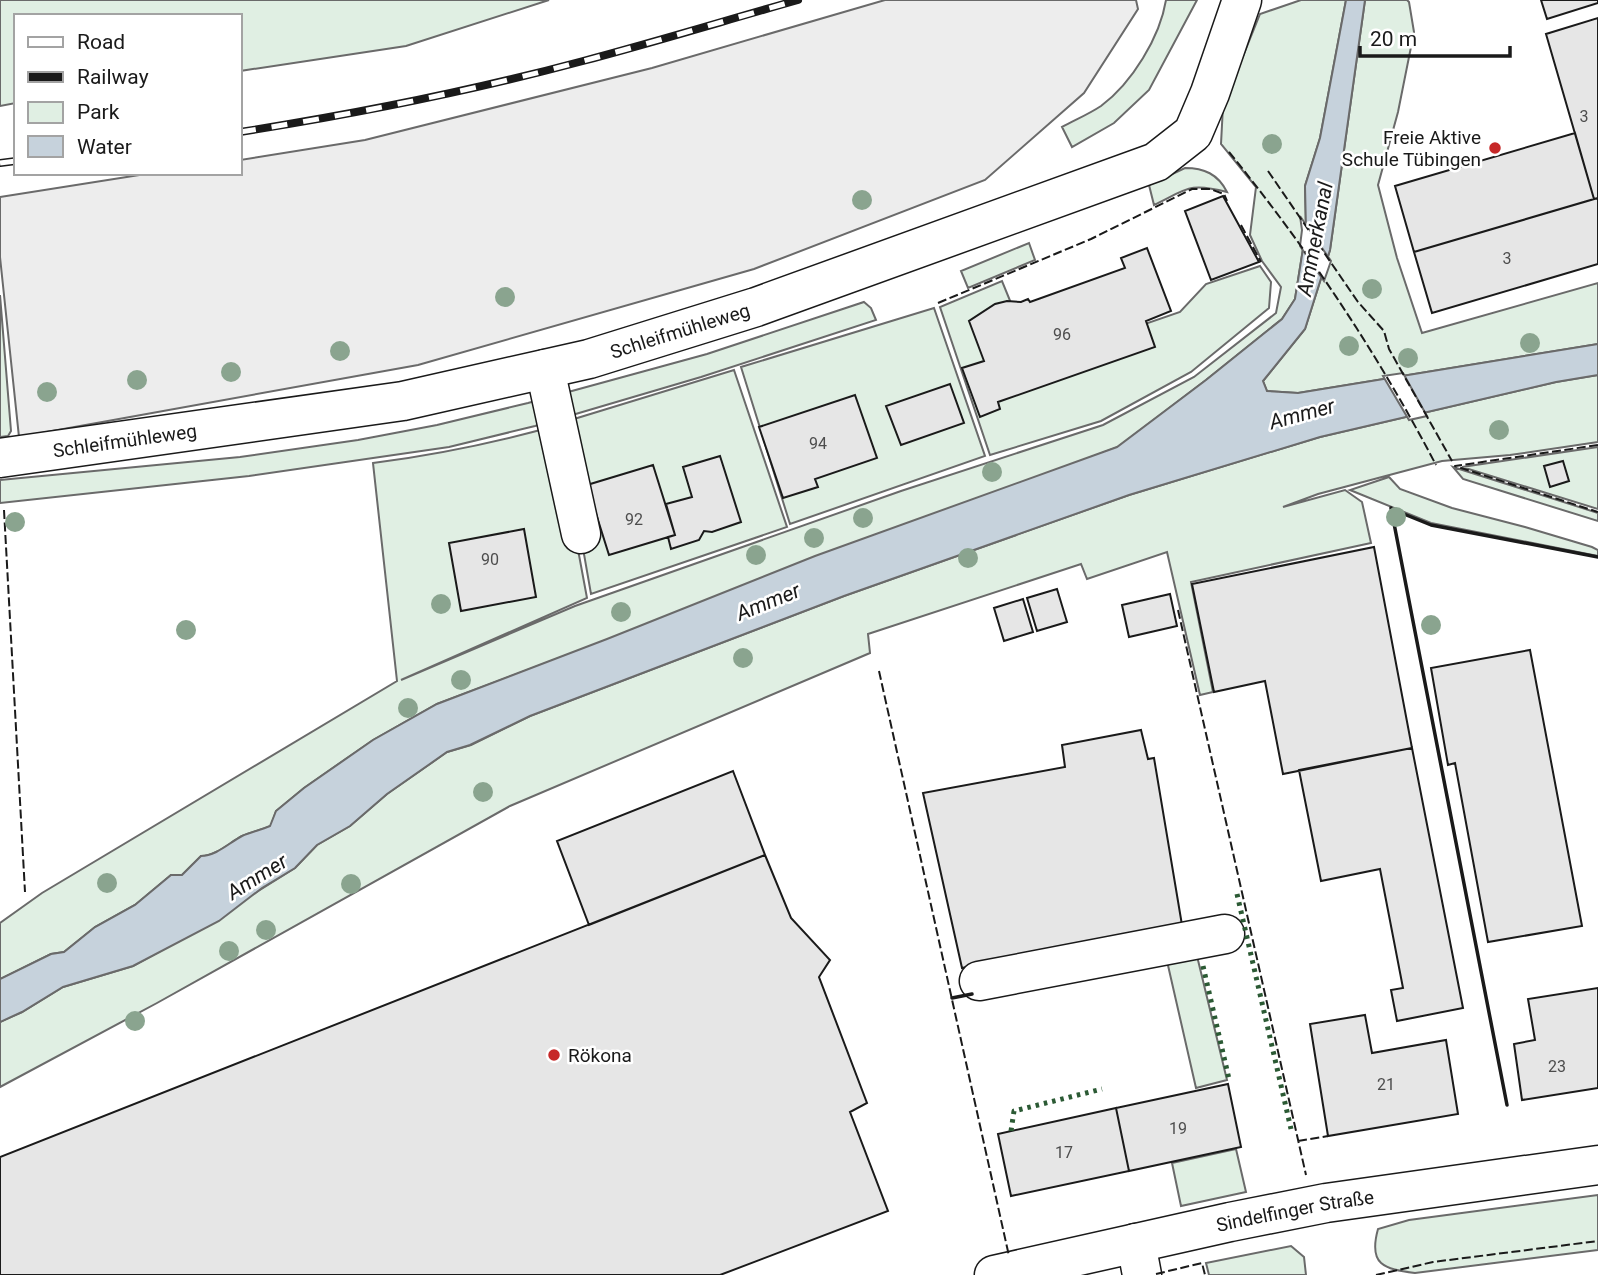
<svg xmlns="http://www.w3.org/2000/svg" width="1598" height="1275" viewBox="0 0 1598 1275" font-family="Roboto,sans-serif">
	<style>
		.green { fill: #e0efe3; stroke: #6a6a6a; stroke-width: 2 }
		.parking { fill: #ededed; stroke: #6a6a6a; stroke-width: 2 }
		.water { fill: #c6d2dc; stroke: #6a6a6a; stroke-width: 2 }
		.pier { fill: #fff; stroke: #6a6a6a; stroke-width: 2 }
		.building { fill: #e6e6e6; stroke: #1a1a1a; stroke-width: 2 }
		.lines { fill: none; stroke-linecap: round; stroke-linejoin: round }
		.minor-casing { stroke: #1a1a1a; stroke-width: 41 }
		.minor { stroke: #fff; stroke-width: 38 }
		.rail-casing { stroke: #1a1a1a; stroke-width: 8 }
		.rail { stroke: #fff; stroke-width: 5; stroke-dasharray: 16; stroke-linecap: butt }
		.hedge { stroke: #2b5a34; stroke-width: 5; stroke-dasharray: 3.5 5; stroke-linecap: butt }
		.fence { stroke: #1a1a1a; stroke-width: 2; stroke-dasharray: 9 3.5; stroke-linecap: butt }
		.wall { stroke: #1a1a1a; stroke-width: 3.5 }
		.tree { fill: #8aa48f }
		.poi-dot { fill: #c62828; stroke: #fff; stroke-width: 2.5 }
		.labels { text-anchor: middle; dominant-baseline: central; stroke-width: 5; stroke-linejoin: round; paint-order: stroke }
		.number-label { font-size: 16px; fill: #4d4d4d }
		.poi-label { font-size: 19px; fill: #1a1a1a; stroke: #fff; text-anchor: end }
		.street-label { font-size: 19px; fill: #1a1a1a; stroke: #fff }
		.water-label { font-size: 21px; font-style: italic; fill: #1a1a1a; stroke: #fff }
	</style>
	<rect width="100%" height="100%" fill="#fff"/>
	<path class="green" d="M0 0H549L406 46 240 71V16H16V103L0 106Z
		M1166 0H1197L1149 90 1114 123 1072 147 1062 127C1075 120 1089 114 1101 106 1132 83 1160 37 1166 0Z
		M1301 0H1346L1320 138 1305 186 1306 230 1295 299 1282 319 1206 380 1118 447 437 704 373 740 304 788 276 811 271 826C261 830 252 832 242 836 229 843 216 856 201 856L182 875H171L135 905 95 927 64 952 51 954 0 979V923L42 893 397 681 373 463C435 455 494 443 555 426L587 598 401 680 575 606 901 491 1103 425 1194 377 1276 313 1281 287 1262 261 1250 235 1256 187 1221 144 1223 106 1260 14Z
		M1365 0H1407L1409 2 1414 32 1398 112 1378 185 1397 258 1422 333 1598 283V344L1298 393 1267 391 1263 381 1305 329 1330 250Z
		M1185 168C1204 168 1218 174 1227 192 1189 182 1187 189 1154 205L1149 185Z
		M1029 243 1035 260 968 288 961 271Z
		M1260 266 1271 282 1269 308 1191 372 1101 421 990 455 940 307 1002 281 1035 362 1180 312 1206 284Z
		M0 295 11 431 8 436 0 437Z
		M864 302 871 308 876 320 701 377 535 426 449 447 249 476 0 503V480L240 457 358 440 437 425 528 403 707 354Z
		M934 308 985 456 790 524 741 367Z
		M734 370 787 527 591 594 561 423Z
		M1598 375V442L1510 455 1442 461 1318 494 1283 507 1345 490 1362 502 1371 543 1191 582 1213 692 1200 695 1167 552 1087 579 1081 564 868 634 870 653 510 806 157 1003 0 1087V1022L22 1012 63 987 133 966 175 943 295 868 317 845 350 826 387 794 447 752 471 745 530 716 844 596 1129 495 1320 437 1556 382Z
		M1598 447V509L1462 467Z
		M1453 467 1598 513V521L1463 479Z
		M1389 477 1400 489 1452 508 1525 527 1592 547 1598 550V556L1431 523 1350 490Z
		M1197 956 1227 1080 1196 1088 1167 961Z
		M1236 1149 1246 1192 1181 1206 1172 1163Z
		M1598 1195V1250L1415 1273C1384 1269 1368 1265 1378 1229L1409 1220Z
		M1291 1246 1304 1257 1306 1275H1209L1206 1263Z"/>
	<path class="parking" d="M885 0H1136L1138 9 1084 93 985 180 754 269 418 365 19 437 0 257V197L152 173H240V160L365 140 652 68Z"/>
	<path class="water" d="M1346 0H1365L1330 250 1305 329 1263 381 1267 391 1298 393 1598 344V375L1556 382 1320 437 1129 495 844 596 530 716 470 745 447 752 387 794 350 826 317 845 295 868 262 888 219 921 133 966 63 987 22 1012 0 1022V979L51 954 64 952 95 927 135 905 171 875H182L201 856C216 856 229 843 242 836 251 832 261 830 270 826L276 811 304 788 373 740 437 704 607 639 815 556 1117 447 1206 380 1282 319 1295 299 1306 230 1305 186 1320 138Z"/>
	<path class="pier" d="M1300 216 1331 261 1324 281 1300 246 1302 230Z
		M1403 373 1427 416 1409 420 1383 376Z"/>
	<path class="building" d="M1541 0H1598V3L1547 19Z
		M1598 18V198L1594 199 1546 34Z
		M1575 133 1594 199 1414 252 1395 186Z
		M1223 196 1259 262 1211 280 1185 211Z
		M1598 198V264L1432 313 1414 252Z
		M1147 248 1171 311 1146 321 1155 347 998 402 1000 409 980 417 962 368 984 361 969 321 995 304 1007 301 1021 302 1028 299 1030 302 1125 268 1121 258Z
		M950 384 964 423 901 445 886 406Z
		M855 395 877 458 815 479 818 487 783 498 759 427Z
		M720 456 741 522 712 532 704 531 699 540 671 549 668 537 675 535 666 504 692 497 683 467Z
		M1563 461 1569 481 1550 487 1544 466Z
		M653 465 675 535 609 555 587 485Z
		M524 529 536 597 461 611 449 543Z
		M1374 547 1412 748 1283 774 1265 681 1214 692 1192 584Z
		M1057 589 1067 622 1037 631 1027 598Z
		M1170 594 1177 626 1129 637 1122 605Z
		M1023 599 1033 632 1004 641 994 608Z
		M1530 650 1582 926 1488 942 1455 763 1448 765 1431 668Z
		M1141 730 1148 759 1154 758 1182 925 962 968 923 793 1065 767 1062 745Z
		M1412 748 1463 1008 1397 1021 1391 990 1403 988 1380 869 1321 881 1299 770Z
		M733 771 765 855 589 925 557 841Z
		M765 855 791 918 830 960 819 977 867 1103 850 1112 888 1211 720 1275H0V1157Z
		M1598 988V1088L1522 1100 1514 1044 1535 1040 1528 999Z
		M1365 1015 1372 1053 1446 1040 1458 1114 1328 1136 1310 1024Z
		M1228 1084 1241 1147 1129 1171 1116 1108Z
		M1116 1108 1129 1171 1011 1196 998 1134Z"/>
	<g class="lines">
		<g class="minor-casing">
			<g id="minor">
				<path d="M545 369 581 534"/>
				<path id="s1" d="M0 458 403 401 589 359 756 307 1156 162 1193 133 1210 93 1242 0"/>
				<path d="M979 981 1225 934"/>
				<path d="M1136 1243 1142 1275"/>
				<path id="s2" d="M994 1275 1230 1222 1326 1203 1598 1165"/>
			</g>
		</g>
		<use href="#minor" class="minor"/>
		<g class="rail-casing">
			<path id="rail" d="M240 132C355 114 471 91 583 61 655 42 727 20 798 0
				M0 163 16 161"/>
		</g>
		<use href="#rail" class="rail"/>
		<path class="hedge" d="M1237 894 1291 1129
			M1203 966 1229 1079
			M1011 1131 1014 1111 1102 1089"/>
		<path class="fence" d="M1229 152C1308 249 1378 354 1436 465
			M1268 171 1358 302 1384 331 1389 349 1452 461
			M1241 225 1261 262
			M938 303 1091 239 1192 189H1210L1224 194 1227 201
			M1598 445 1455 466 1598 512
			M4 510 25 892
			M1178 610 1306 1175
			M879 671 1009 1256
			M1298 1141 1328 1136
			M1156 1274 1202 1263 1205 1275
			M1376 1275 1433 1262 1598 1241"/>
		<path class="wall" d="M1391 508 1507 1105
			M1394 510 1431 525 1598 557
			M952 998 972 994"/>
	</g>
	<g class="tree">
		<circle cx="1272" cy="144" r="10"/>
		<circle cx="862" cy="200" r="10"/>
		<circle cx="1372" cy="289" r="10"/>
		<circle cx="505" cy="297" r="10"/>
		<circle cx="1530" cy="343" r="10"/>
		<circle cx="1349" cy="346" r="10"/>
		<circle cx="340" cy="351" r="10"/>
		<circle cx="1408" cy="358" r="10"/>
		<circle cx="231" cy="372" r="10"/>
		<circle cx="137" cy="380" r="10"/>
		<circle cx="47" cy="392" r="10"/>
		<circle cx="1499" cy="430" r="10"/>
		<circle cx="992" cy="472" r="10"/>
		<circle cx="1396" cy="517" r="10"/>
		<circle cx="863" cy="518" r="10"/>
		<circle cx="15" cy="522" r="10"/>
		<circle cx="814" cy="538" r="10"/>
		<circle cx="756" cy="555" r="10"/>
		<circle cx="968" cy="558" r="10"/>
		<circle cx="441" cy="604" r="10"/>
		<circle cx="621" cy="612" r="10"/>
		<circle cx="1431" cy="625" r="10"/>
		<circle cx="186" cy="630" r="10"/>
		<circle cx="743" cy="658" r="10"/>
		<circle cx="461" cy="680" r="10"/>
		<circle cx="408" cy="708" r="10"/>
		<circle cx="483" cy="792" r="10"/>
		<circle cx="107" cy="883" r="10"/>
		<circle cx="351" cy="884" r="10"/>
		<circle cx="266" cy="930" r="10"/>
		<circle cx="229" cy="951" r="10"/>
		<circle cx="135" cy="1021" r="10"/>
	</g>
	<g class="poi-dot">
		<circle cx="1495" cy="148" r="7"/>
		<circle cx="554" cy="1055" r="7"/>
	</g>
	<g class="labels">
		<g class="number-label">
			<text x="1584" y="116">3</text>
			<text x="1507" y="258">3</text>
			<text x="1062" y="334">96</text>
			<text x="818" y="443">94</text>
			<text x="634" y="519">92</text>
			<text x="490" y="559">90</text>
			<text x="1557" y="1066">23</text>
			<text x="1386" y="1084">21</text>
			<text x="1178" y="1128">19</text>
			<text x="1064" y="1152">17</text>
		</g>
		<g class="poi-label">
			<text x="1481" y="137">Freie Aktive<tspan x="1481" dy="22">Schule Tübingen</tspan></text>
			<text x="568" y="1055" text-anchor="start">Rökona</text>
		</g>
		<g class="street-label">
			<text stroke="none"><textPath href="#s1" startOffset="693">Schleifmühleweg</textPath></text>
			<text stroke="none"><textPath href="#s1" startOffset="126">Schleifmühleweg</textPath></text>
			<text stroke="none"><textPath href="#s2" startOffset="308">Sindelfinger Straße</textPath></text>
		</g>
		<g class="water-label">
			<text transform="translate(1315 239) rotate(-79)">Ammerkanal</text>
			<text transform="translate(1302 414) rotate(-15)">Ammer</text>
			<text transform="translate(768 602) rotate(-22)">Ammer</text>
			<text transform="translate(257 877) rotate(-32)">Ammer</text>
		</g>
	</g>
	<rect x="14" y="14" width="228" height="161" fill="#ffffff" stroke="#a3a3a3" stroke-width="2"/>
	<rect x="28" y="37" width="35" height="10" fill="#ffffff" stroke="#a3a3a3" stroke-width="2"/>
	<text x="77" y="49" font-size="21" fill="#1a1a1a">Road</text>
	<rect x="28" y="72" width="35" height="10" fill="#1a1a1a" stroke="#a3a3a3" stroke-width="2"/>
	<text x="77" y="84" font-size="21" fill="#1a1a1a">Railway</text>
	<rect x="28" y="102" width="35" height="21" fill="#e0efe3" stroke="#a3a3a3" stroke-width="2"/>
	<text x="77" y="119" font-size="21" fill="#1a1a1a">Park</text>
	<rect x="28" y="136" width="35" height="21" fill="#c6d2dc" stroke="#a3a3a3" stroke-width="2"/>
	<text x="77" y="154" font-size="21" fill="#1a1a1a">Water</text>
	<path d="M1360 46v10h150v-10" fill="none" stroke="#1a1a1a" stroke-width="3.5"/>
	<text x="1370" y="46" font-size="21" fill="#1a1a1a" stroke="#ffffff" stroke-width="5" paint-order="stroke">20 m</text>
</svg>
